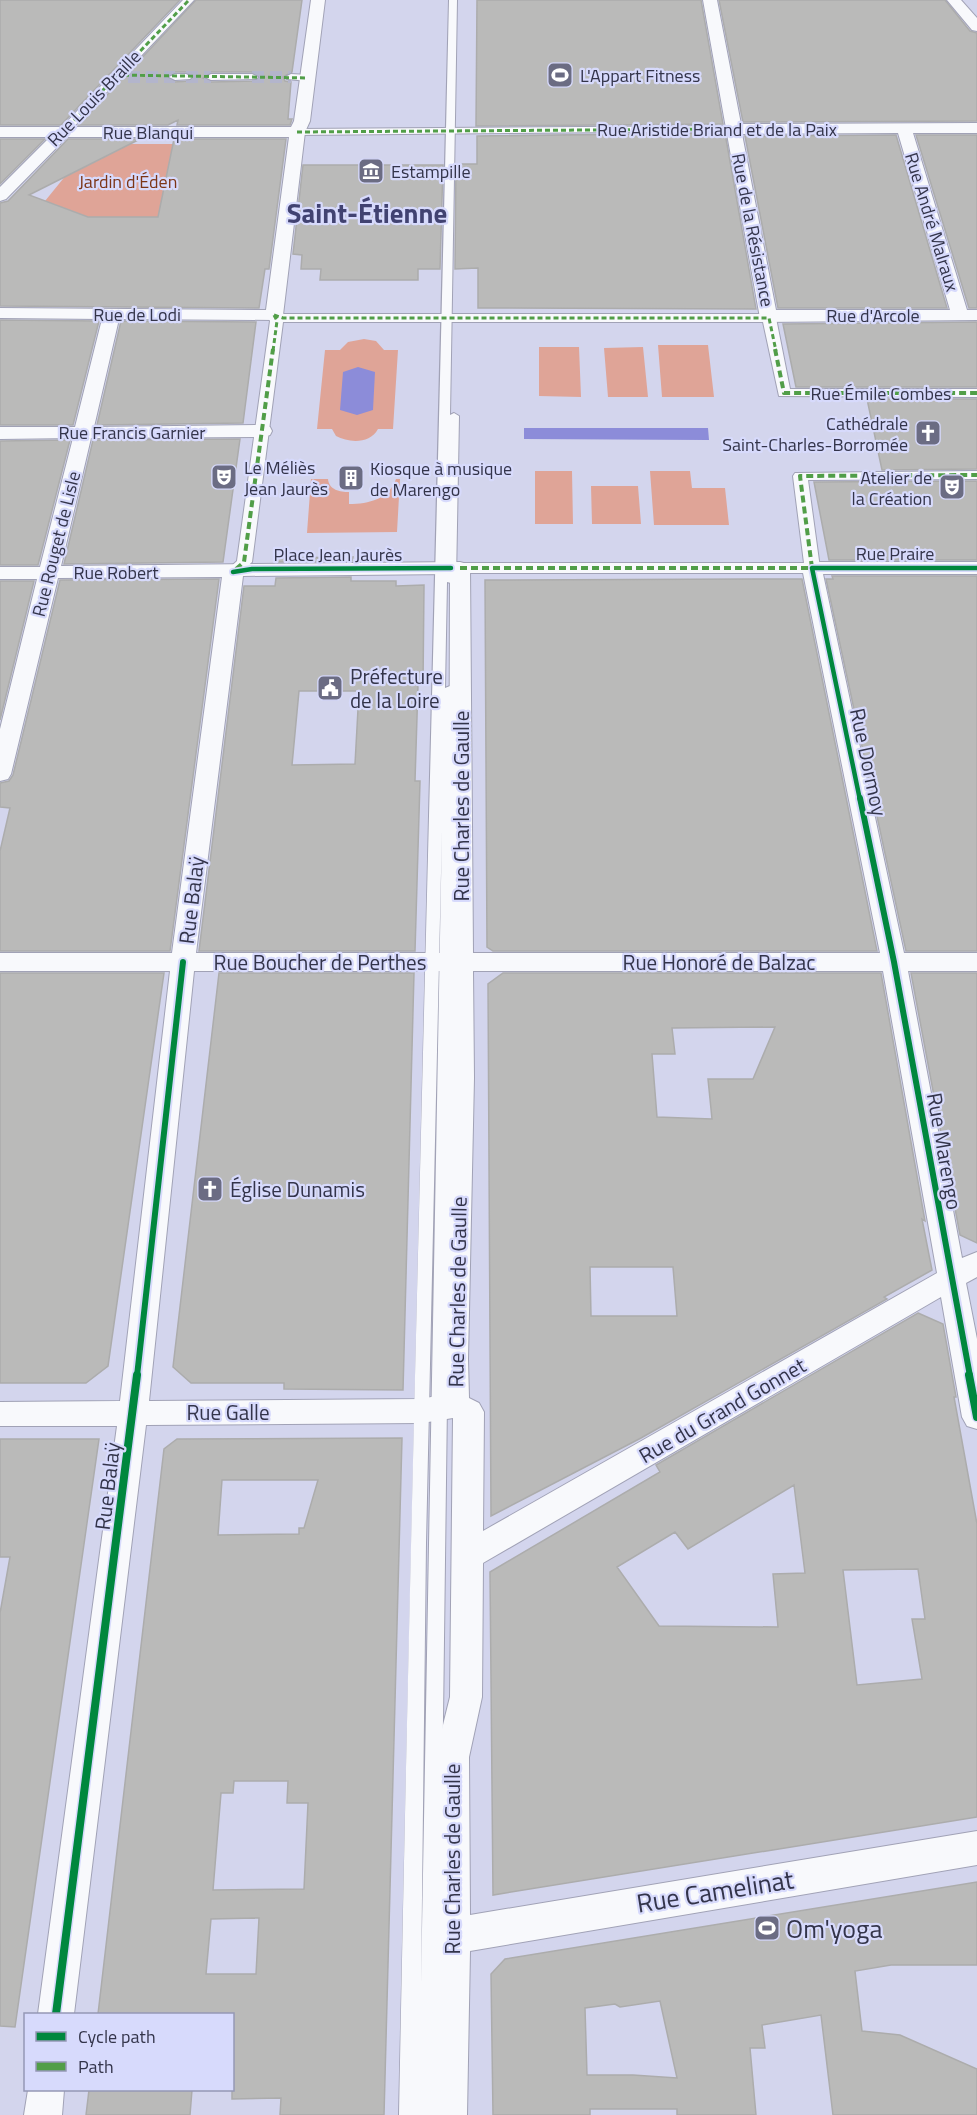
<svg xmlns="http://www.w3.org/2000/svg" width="977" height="2115" viewBox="0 0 977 2115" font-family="'Titillium Web',sans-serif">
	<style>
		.green { fill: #dfa497 }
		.water { fill: #8c8cd9 }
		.building { fill: #babab9; stroke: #acacac; stroke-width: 1.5; fill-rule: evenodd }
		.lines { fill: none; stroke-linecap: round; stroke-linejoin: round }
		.pedestrian-tunnel { stroke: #b3b5cc; stroke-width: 12; stroke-dasharray: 12 6; stroke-linecap: butt }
		.service-casing { stroke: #a1a2b6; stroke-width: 2 }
		.pedestrian-casing { stroke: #a1a2b6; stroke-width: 2 }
		.minor-casing { stroke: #a1a2b6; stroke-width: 2 }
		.service { fill: #f8f9fc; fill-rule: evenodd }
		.pedestrian { fill: #f8f9fc; fill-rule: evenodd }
		.minor { fill: #f8f9fc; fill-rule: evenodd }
		.quiet-far1 { stroke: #519e48; stroke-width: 3; stroke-dasharray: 5 3; stroke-linecap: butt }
		.quiet { stroke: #519e48; stroke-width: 4; stroke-dasharray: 7 4; stroke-linecap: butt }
		.cycleway-far2-casing { stroke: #d7dafc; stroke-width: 8 }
		.cycleway-far1-casing { stroke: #d7dafc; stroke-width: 10 }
		.cycleway-casing { stroke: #d7dafc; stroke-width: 11 }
		.cycleway-far2 { stroke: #00873e; stroke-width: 4.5 }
		.cycleway-far1 { stroke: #00873e; stroke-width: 6 }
		.cycleway { stroke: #00873e; stroke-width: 8 }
		.labels { text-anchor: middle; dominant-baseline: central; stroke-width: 4.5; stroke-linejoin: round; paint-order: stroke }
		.far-poi-label { font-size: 18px; fill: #33344a; stroke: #d7dafc; text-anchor: start }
		.far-street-label { font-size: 18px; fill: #33344a; stroke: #d7dafc }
		.far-park-label { font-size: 18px; fill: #7c3516; stroke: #d7dafc }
		.poi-label { font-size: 21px; fill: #33344a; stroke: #d7dafc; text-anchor: start }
		.street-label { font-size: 21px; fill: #33344a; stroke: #d7dafc }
		.near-street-label { font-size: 26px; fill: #33344a; stroke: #d7dafc }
		.near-poi-label { font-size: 26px; fill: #33344a; stroke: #d7dafc; text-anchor: start }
		.far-town-label { font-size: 27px; font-weight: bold; fill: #414271; stroke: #d7dafc }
	</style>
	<rect width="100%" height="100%" fill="#d3d5ed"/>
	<path class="green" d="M121 144H174L158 217H88L45 201 67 174 97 161Z
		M364 339 376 341 384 350H398L393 429H378C370 444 349 443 336 436L332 429H317L325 350H340L348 342Z
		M658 345H708L714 397H662Z
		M539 347H579L581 397 539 396Z
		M643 347 648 397H608L604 348Z
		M535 471H572L573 524H535Z
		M650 471H690L692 488H725L729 525H654Z
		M311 479H328C329 490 340 492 349 492V504C369 504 389 499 396 479H400L397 532 307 533Z
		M591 486H638L641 524H592Z"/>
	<path class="water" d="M358 367 375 372 373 410 357 415 340 410 343 372Z
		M524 428H708L709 440 524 439Z"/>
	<path class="building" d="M0 0H180L61 125H0Z
		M196 0H302L292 72 283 77 285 81 291 82 288 119H292L290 125H177L178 120 168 125H79ZM175 72H187L194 77 190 81 174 82 167 76ZM211 72H252L260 77 256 81 211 82 203 78Z
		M477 0H701L723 124 476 126Z
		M719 0H945L970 31 977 33V121L743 122Z
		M725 133 756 309 478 308V268L455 269 456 164H477V136Z
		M896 135 947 308H778L745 136Z
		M916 135H977V308H969Z
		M0 139H45L0 184Z
		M68 139H140L29 195 88 217H158L174 139H286L269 269H265L259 308 0 306V203L8 201Z
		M303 165H443L440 269H418V280H320L321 269H301L302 255 293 254Z
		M0 320 99 321 73 425H0Z
		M121 321 256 322 243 423 97 425Z
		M977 322V387H796L783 324Z
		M867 399H977V469L882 470Z
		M240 439 223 562 64 564 93 440Z
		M70 440 38 565H0V441Z
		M977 481V560H829L814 482Z
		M353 557 352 561 277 562 278 558Z
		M832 576H977V951H906L826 579H833Z
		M351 577V581H396V586L424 585 423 685H418L415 781H420L415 951H199L244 586H275L276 578ZM299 691H359L355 764 292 765Z
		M219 579 170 951H0V851L10 808 0 807V783L9 781 13 775 60 580Z
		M753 579H802L877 951H493L487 947 485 580Z
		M0 581H34L0 720Z
		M0 973H164L108 1366 86 1383H0Z
		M219 973H414L403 1390 284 1389V1383H191L173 1367Z
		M503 973H881L925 1221 922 1219 932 1270 884 1297 887 1299 641 1438 491 1516 488 984ZM775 1027 753 1079H708L712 1119 657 1117 652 1054H675L672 1028ZM590 1267H673L677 1316H591Z
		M911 973H977V1243L960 1235Z
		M918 1313 943 1324 956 1397H954L977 1524V1817L493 1895 490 1572 660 1472 656 1465ZM794 1485 805 1573 773 1574 778 1627 659 1626 617 1567 675 1532 688 1549ZM918 1569 925 1619H912L922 1679 857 1685 843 1570Z
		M402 1438 384 2115H280L281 2098 232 2099V2014H98L164 1449 177 1439ZM222 1480H318L304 1528H299V1534L218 1535ZM234 1781H288L287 1803H308L304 1889 213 1890 221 1793H233ZM259 1918 256 1974H206L211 1919Z
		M0 1439H99L15 2027 0 2026V1613L10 1557H0Z
		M977 1882V1965H891L855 1971 862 2031 900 2035 977 2069V2115H833L821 2015 762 2025 765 2048H750L756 2115H677V2109H590V2115H493L491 1974 505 1959ZM660 2001 677 2078 633 2075H587L585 2008 615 2004 620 2007Z
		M89 2090H192L190 2115H86Z"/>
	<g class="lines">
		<path class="pedestrian-tunnel" d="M128 77H175
			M186 77H211
			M252 77H291"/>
		<g class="service-casing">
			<path id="service" d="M449 0H457L450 415 454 413 459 416 456 580 451 583 447 582 445 688 450 686 456 689 438 2115H399C412 1410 433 705 449 0ZM442 828 421 1985 426 1543Z"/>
		</g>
		<g class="pedestrian-casing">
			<path id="pedestrian" d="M183 0H194L67 134H59V130Z
				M186 74 192 77 190 79 175 80 169 77 175 74Z
				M252 74 258 77 256 79 211 80 205 77 211 74Z
				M291 74 308 75 314 78 308 81 287 79 285 77Z
				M733 126 737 127V131L297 135 291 132 297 129Z
				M274 311 284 314H769L776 318 790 389H977V397L779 396 763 322H283L252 562 238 575 233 577 225 572 237 561 270 321 267 315Z
				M977 471V479L808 480 820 568 812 573H460L452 568 460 563H804L793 476 795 473Z"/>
		</g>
		<g class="minor-casing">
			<path id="minor" d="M311 0H325L310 121 305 132 283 315 280 319 274 320 119 319 94 427 263 425 270 427 272 431 270 435 263 437 91 438 61 566 460 562 467 564 470 568 473 953H880L802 568 805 564 812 562H977V574H823L904 953H977V971H908L962 1258 977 1252V1277L966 1283 977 1339V1429L967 1426 962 1417 941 1297 483 1563 482 1697 469 1757 470 1915 977 1831V1865L470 1951 467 2115H429L435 1936V1757L450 1697 453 1418 422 1423 146 1425 74 2014H38L117 1426H0V1402L120 1401 170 971H0V953H172L222 577 58 578 11 774 8 779 0 781V729L37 579H0V567H40L73 438 0 439V427H75L102 319 0 318V308L266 310 289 137H67L6 199 0 201V187L50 137H0V127H291L294 121ZM450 574 449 953H196L243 576ZM194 971H449L440 1395 422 1399 149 1401ZM473 971H883L937 1273 483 1531 484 1412 479 1403 469 1398 468 1359 474 1078Z
				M703 0H717L741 124 977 123V133H913L967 310H977V320L763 322 760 318ZM898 133 950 310H776L742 134Z
				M947 0H961L977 18V31L972 30Z
				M28 2090H64L62 2115H24Z"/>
		</g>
		<use href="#service" class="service"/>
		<use href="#pedestrian" class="pedestrian"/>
		<use href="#minor" class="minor"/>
		<path class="quiet-far1" d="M116 75 308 78
			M63 132 189 0
			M297 132 733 129
			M274 315 283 318H769L776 351
			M273 351 277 321 274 315"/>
		<path class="quiet" d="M775 349 784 393H977
			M460 568H812L800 476 977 475
			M236 569 244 562 273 349"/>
		<g class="cycleway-far2-casing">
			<path id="cycleway-far2" d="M233 572 252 569 451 568
				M860 800 812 568H977"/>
		</g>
		<g class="cycleway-far1-casing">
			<path id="cycleway-far1" d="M860 798 894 962 970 1376
				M137 1376 183 962"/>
		</g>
		<g class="cycleway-casing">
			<path id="cycleway" d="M969 1375 977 1417
				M56 2014 137 1375"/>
		</g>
		<use href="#cycleway-far2" class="cycleway-far2"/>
		<use href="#cycleway-far1" class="cycleway-far1"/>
		<use href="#cycleway" class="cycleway"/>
	</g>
	<defs>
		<g id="stadium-square" transform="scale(1.35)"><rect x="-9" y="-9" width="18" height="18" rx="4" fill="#6b6c83" stroke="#d7dafc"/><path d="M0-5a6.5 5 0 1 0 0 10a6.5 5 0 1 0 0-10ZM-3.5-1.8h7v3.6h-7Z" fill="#fff"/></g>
		<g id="museum-square" transform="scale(1.35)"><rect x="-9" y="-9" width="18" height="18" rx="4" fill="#6b6c83" stroke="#d7dafc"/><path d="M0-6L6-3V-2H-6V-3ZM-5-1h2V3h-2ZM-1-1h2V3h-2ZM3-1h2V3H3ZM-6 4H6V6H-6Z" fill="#fff"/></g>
		<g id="church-square" transform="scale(1.35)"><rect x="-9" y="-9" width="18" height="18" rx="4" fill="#6b6c83" stroke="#d7dafc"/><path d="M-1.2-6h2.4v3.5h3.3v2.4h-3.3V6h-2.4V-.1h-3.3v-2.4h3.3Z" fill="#fff"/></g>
		<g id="theatre-square" transform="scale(1.35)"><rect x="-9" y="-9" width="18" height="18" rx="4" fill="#6b6c83" stroke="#d7dafc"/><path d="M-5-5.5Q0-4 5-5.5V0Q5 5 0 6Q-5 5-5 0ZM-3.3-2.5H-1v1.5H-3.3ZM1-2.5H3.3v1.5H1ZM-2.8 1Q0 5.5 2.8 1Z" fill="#fff"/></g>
		<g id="building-square" transform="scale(1.35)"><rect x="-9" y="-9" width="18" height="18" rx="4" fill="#6b6c83" stroke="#d7dafc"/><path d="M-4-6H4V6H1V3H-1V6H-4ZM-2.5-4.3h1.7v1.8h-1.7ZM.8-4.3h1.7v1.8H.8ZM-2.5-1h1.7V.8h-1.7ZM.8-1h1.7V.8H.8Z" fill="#fff"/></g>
		<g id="civic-square" transform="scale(1.35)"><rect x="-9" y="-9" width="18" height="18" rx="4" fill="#6b6c83" stroke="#d7dafc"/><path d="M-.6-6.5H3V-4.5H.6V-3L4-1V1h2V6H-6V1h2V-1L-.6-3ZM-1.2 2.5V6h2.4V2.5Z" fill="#fff"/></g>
	</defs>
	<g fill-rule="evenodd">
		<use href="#stadium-square" x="560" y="75"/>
		<use href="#museum-square" x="371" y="171"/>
		<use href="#church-square" x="928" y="433"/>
		<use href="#theatre-square" x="224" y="477"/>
		<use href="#building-square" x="351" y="478"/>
		<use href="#theatre-square" x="952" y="487"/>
		<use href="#civic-square" x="330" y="688"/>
		<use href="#church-square" x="210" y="1189"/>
		<use href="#stadium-square" x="767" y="1928"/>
	</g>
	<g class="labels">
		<g class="far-poi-label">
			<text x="580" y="75">L'Appart Fitness</text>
			<text x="391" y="171">Estampille</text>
			<text x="908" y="423" text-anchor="end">Cathédrale<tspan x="908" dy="21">Saint-Charles-Borromée</tspan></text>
			<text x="244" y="467">Le Méliès<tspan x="244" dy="21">Jean Jaurès</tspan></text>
			<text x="370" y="468">Kiosque à musique<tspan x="370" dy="21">de Marengo</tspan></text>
			<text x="932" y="477" text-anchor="end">Atelier de<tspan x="932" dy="21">la Création</tspan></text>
		</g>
		<g class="far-street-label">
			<text transform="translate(94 98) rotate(-46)">Rue Louis Braille</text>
			<text x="717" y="129">Rue Aristide Briand et de la Paix</text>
			<text x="148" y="132">Rue Blanqui</text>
			<text transform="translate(932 222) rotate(73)">Rue André Malraux</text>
			<text transform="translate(753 230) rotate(79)">Rue de la Résistance</text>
			<text x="137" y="314">Rue de Lodi</text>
			<text x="873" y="315">Rue d'Arcole</text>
			<text x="881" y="393">Rue Émile Combes</text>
			<text x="132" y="432">Rue Francis Garnier</text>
			<text transform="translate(56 544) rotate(-76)">Rue Rouget de Lisle</text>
			<text x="895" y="553">Rue Praire</text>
			<text x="338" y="554">Place Jean Jaurès</text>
			<text x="116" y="572">Rue Robert</text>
		</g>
		<g class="far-park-label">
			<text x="128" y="181">Jardin d'Éden</text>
		</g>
		<g class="poi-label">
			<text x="350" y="676">Préfecture<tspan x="350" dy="24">de la Loire</tspan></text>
			<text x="230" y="1189">Église Dunamis</text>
		</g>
		<g class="street-label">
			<text transform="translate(869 762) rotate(78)">Rue Dormoy</text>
			<text transform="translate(461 806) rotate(-90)">Rue Charles de Gaulle</text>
			<text transform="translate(191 900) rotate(-83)">Rue Balaÿ</text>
			<text x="320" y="962">Rue Boucher de Perthes</text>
			<text x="719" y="962">Rue Honoré de Balzac</text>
			<text transform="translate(945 1151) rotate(80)">Rue Marengo</text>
			<text transform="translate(457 1292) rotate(-89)">Rue Charles de Gaulle</text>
			<text transform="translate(722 1410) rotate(-30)">Rue du Grand Gonnet</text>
			<text x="228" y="1412">Rue Galle</text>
			<text transform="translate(107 1486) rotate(-83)">Rue Balaÿ</text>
			<text transform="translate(452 1859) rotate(-90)">Rue Charles de Gaulle</text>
		</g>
		<g class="near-street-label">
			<text transform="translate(715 1891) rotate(-9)">Rue Camelinat</text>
		</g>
		<g class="near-poi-label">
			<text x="786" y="1928">Om'yoga</text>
		</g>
		<g class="far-town-label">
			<text x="367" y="212">Saint-Étienne</text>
		</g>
	</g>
	<rect x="24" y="2013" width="210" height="78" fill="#d7dafc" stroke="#9598b5" stroke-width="1.5"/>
	<rect x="36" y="2032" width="30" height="9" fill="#00873e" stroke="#9598b5" stroke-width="1.5"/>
	<text x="78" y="2043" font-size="18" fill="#33344a">Cycle path</text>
	<rect x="36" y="2062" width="30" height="9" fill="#519e48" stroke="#9598b5" stroke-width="1.5"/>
	<text x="78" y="2073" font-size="18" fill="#33344a">Path</text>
</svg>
